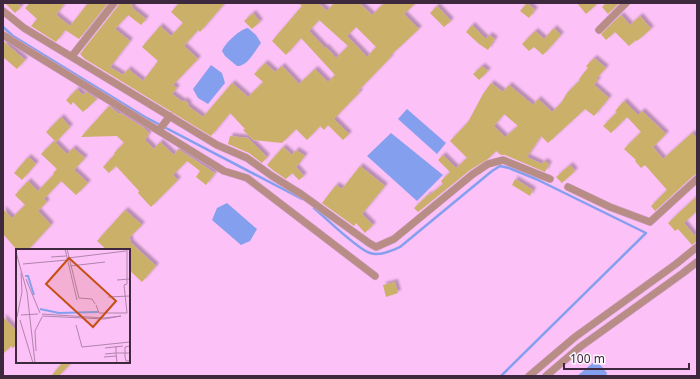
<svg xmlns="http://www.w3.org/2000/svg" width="700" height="379" viewBox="0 0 700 379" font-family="'Noto Sans',sans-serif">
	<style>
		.water { fill: #859fef }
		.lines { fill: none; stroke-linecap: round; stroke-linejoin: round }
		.stream { stroke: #859fef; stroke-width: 2.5 }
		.building { fill: #cbb069; fill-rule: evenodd; filter: url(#shadow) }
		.street-casing { stroke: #d6a2d1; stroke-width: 8 }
		.street { stroke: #b88d85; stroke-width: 7 }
		.inset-river { fill: none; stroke: #859fef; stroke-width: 2 }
		.inset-road { fill: none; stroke: #b084ac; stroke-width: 1 }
		.view { fill: #c64f16; fill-opacity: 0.15; stroke: #c64f16; stroke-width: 2 }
		.inset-edge { fill: none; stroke: #3e283d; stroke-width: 2 }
	</style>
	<defs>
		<filter id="shadow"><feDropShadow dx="3" dy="-3" stdDeviation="1" flood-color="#0004"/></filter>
	</defs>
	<rect width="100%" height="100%" fill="#fcc1f6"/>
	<path class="water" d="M248 28 256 35 261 43C255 51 247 67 237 66L225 56 222 51C225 43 240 29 248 28Z
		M211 65 222 73 225 83 208 104 198 98 193 89Z
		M407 109 446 143 437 154 398 119Z
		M391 133 443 175 417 201 367 156Z
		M227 203 257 229 250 241 241 245 212 220 217 208Z
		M594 362C599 362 604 369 607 373L606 376H577Z"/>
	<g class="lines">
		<path class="stream" d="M3 27 13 36 145 117 302 199
			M314 208C326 218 357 249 370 253 380 256 391 251 400 247L492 171 500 166 509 168 536 179 646 233 501 376"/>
	</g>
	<path class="building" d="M5 3H17L21 7 15 13Z
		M30 3H65L56 15 70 26 88 3H108L79 39 65 30 56 42 31 26 37 19 25 8Z
		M119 3H130L133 7 132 8 146 19 141 25 128 15 115 29 130 41 110 67 123 75 128 69 143 81 158 61 142 47 160 26 171 36 183 23 171 12 179 3H225L200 32 198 30 184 46 198 59 173 85 177 88 172 94 183 102 184 100 189 104 188 106 203 117 232 83 248 97 263 82 254 74 265 63 275 72 282 66 299 84 315 69 328 82 335 75 301 38 286 55 272 41 302 6 298 3H318L327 11 334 3H359L372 15 384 3H416L404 14 419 29 390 56 391 57 358 91 360 92 334 119 349 134 343 140 328 125 324 130 320 126 307 140 296 129 282 143 253 140 243 130 245 129 230 113 211 136 85 59 80 54 118 6ZM319 20 348 46 336 58 326 47 325 48 309 31ZM356 27 376 47 367 57 347 36Z
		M527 3 535 10 529 18 520 11Z
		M577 3H598L586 14Z
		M606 3H619L608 14 602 7Z
		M437 6 451 21 444 27 430 13Z
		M253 13 260 22 252 29 244 21Z
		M621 15 630 25 640 16 651 29 637 41 636 40 629 46 615 32 606 40 601 34Z
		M472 25 486 39 489 35 495 39 488 50 479 44 466 32Z
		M554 28 561 35 543 55 534 47 529 51 522 44 535 31 544 39Z
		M3 41 25 60 17 69 3 57Z
		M594 58 606 68 596 79 598 80 594 85 609 98 594 116 585 109 548 143 541 136 527 157 542 164 544 161 549 164 545 172 505 155H501L496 151 488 159 470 170 418 212 414 208 429 194 430 195 443 184 441 181 450 172 438 160 443 155 456 168 467 158 450 141 468 122 483 94 491 83 503 92 509 85 533 105 538 99 552 112 561 103 567 93 580 80 579 79 588 68 586 66ZM504 114 518 126 505 137 494 126Z
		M482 66 488 71 479 80 473 74Z
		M77 89 83 95 86 92 97 99 83 112 73 102 71 105 66 100Z
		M624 101 638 115 642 111 666 134 653 147 663 159 692 133 697 138V174L694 175 655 211 651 206 667 190 645 165 641 168 635 161 636 160 624 149 641 132 627 117 611 133 603 126 617 112 615 111Z
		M109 106 119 114 120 113 144 128 149 133 145 140 154 149 160 142 174 155 178 149 215 173 206 185 196 177 200 171 187 161 173 175 178 180 151 207 138 193 139 191 116 166 109 173 103 167 115 154 114 153 124 143 117 136 81 137Z
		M61 117 70 127 56 142 46 132Z
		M230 136 248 138 267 157 262 163 249 153 228 144Z
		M54 141 67 154 73 148 85 158 74 170 88 183 76 195 61 181 44 199 47 202 38 211 51 225 28 250H17L3 234V209L12 218 25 205 15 195 28 181 38 191 54 174 53 173 57 169 41 154Z
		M283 147 292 155 296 150 305 156 296 167 304 176 299 180 292 173 286 179 274 171 267 165Z
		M28 157 36 164 22 180 14 173Z
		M570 165 575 171 562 183 556 177Z
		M360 166 385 186 362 214 373 225 365 233 356 223 354 226 322 203 336 185 342 189Z
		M515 179 533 190 530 196 512 185Z
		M697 196V211L684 223 694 235 697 232V241L692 245 678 229 675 231 668 223Z
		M125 210 142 225 129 238 131 241 130 242 156 266 142 282 129 270V250H107L97 241Z
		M395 282 398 293 386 297 383 285Z
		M3 317 17 331V344L13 348 11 346 3 354Z
		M63 362H72L59 376H51Z"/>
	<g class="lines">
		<g class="street-casing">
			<path id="street" d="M3 11 24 28 217 145 247 158 272 176 301 194 369 243 376 247 394 239 473 174 488 164 503 160 550 179
				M599 30 626 3
				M3 35 224 171 247 178 375 276
				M72 56 114 3
				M159 130 170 116
				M568 187 610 207 650 222 697 179
				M529 376 575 337 676 264 697 247
				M546 376 580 347 683 273 697 262"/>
		</g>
		<use href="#street" class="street"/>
	</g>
	<g transform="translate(16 249)">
		<rect width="114" height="114" fill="#fcc1f6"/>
		<path class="inset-river" d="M9 27H12L18 46M24 60 43 64 82 63"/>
		<path class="inset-road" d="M49 0 61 51M51 0 63 49 76 50 79 55M0 3 11 43 19 114M35 8 50 7M52 9 110 2M7 15 51 11M54 17 89 13M10 30 24 64M101 31 114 30M92 48 114 47M80 56 83 64H111L108 36 111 35V0M26 65 88 69 105 67 88 70 26 67M5 66 22 65M1 68 6 43 5 24M4 71 17 114M60 76 66 98 114 93M114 97 109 98V108L110 112H114M89 99 107 97M20 102 19 82 26 68M89 105 100 104V97M88 108 100 107M101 114 100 104H114"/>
		<path class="view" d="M53 9 100 52 77 78 30 35Z"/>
		<rect width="114" height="114" class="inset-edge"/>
	</g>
	<rect width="700" height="379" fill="none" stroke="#3e283d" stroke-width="8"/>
	<path d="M564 363v6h125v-6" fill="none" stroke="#3e283d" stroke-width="2"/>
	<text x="570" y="363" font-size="12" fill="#3e283d" stroke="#fcf6fc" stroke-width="3" paint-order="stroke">100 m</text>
</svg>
